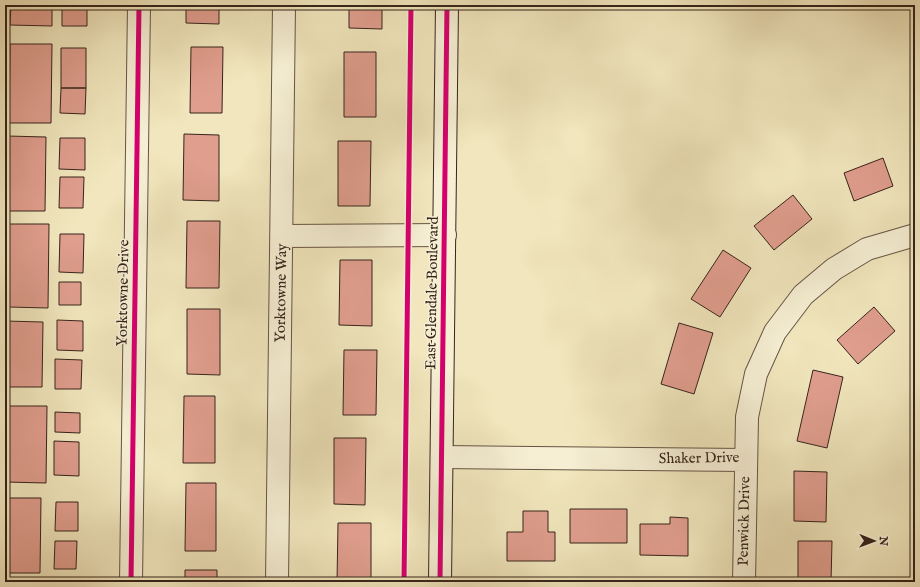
<svg xmlns="http://www.w3.org/2000/svg" width="920" height="587" viewBox="0 0 920 587" font-family="'IM FELL English',serif">
	<style>
		.building { fill: #e09e8e; stroke: #37241b }
		.lines { fill: none; stroke-linecap: round; stroke-linejoin: round }
		.street-casing { stroke: #665444; stroke-width: 24 }
		.secondary-casing { stroke: #37241b; stroke-width: 24 }
		.street { stroke: #f6efd4; stroke-width: 22 }
		.secondary { stroke: #f6efd4; stroke-width: 22 }
		.cycleway-casing { stroke: #f6efd4; stroke-width: 8 }
		.cycleway { stroke: #d6006c; stroke-width: 5 }
		.labels { text-anchor: middle; dominant-baseline: central; stroke-width: 3; stroke-linejoin: round; paint-order: stroke }
		.street-label { font-size: 15px; fill: #37241b; stroke: #f6efd4 }
	</style>
	<rect width="100%" height="100%" fill="#f1e6bd"/>
	<filter id="stains"><feTurbulence type="fractalNoise" baseFrequency=".005" numOctaves="4"/><feColorMatrix values="0 0 0 0 .2 0 0 0 0 .09 0 0 0 0 .02 0 0 0 .5 -.17"/></filter>
	<radialGradient id="worn" r=".72"><stop offset=".6" stop-color="#630" stop-opacity="0"/><stop offset="1" stop-color="#630" stop-opacity=".3"/></radialGradient>
	<path class="building" d="M11 5H52V26L10 25Z
		M62 5H87V26H62Z
		M186 5H219V24L186 23Z
		M349 5H382V29L349 28Z
		M754 5H817V6H754Z
		M844 5H894V8L844 7Z
		M10 44H52L51 123H9Z
		M191 47H223L222 113H190Z
		M61 48H86V88H61Z
		M344 52H376V117H344Z
		M61 88H86L85 114 60 113Z
		M184 134 219 135V201L183 200Z
		M7 136 46 137 45 211H7Z
		M60 138H85V170L59 169Z
		M338 141H371L370 206H338Z
		M915 142V175H913L912 143Z
		M883 158 893 186 854 201 844 173Z
		M60 177H84L83 208H59Z
		M793 195 812 219 774 250 754 226Z
		M187 221H220L219 288H186Z
		M9 224H49L48 308 8 307Z
		M60 234H84L83 273 59 272Z
		M723 250 751 268 720 317 691 299Z
		M340 260H372V326L339 325Z
		M59 282H81V305H59Z
		M874 307 895 331 858 364 837 340Z
		M187 309H220V375L187 374Z
		M57 320 83 321V351L57 350Z
		M5 321 43 322 42 387H5Z
		M679 323 713 333 694 394 661 384Z
		M344 350H377L376 415H343Z
		M55 359 82 360 81 389H55Z
		M813 370 843 377 827 448 797 441Z
		M184 396H215V463H183Z
		M6 406H47L46 483 5 482Z
		M55 412 80 413V433L55 432Z
		M334 438H366L365 505 334 504Z
		M54 441 79 442V476L54 475Z
		M794 471 827 472 826 522 794 521Z
		M186 483H216V551H185Z
		M5 498H41L40 573H5Z
		M56 502H78V531H55Z
		M570 509H627V543H570Z
		M523 511H548V532H555V561H507V532H523Z
		M670 517 688 518V556L640 555V524H670Z
		M338 523H371V582H337Z
		M55 541H77L76 569H54Z
		M798 541H832L831 582H798Z
		M185 570H217V582H185Z"/>
	<g class="lines">
		<g class="street-casing">
			<path id="street" d="M282 236 445 235
				M442 457 745 460
				M131 582 139 5
				M277 582 284 5
				M744 582 747 417 756 374 775 332 803 295 834 269 867 249 915 235"/>
		</g>
		<g class="secondary-casing">
			<path id="secondary" d="M440 582 447 5"/>
		</g>
		<use href="#street" class="street"/>
		<use href="#secondary" class="secondary"/>
		<g class="cycleway-casing">
			<path id="cycleway" d="M131 582 139 5
				M404 582 411 5
				M440 582 447 5"/>
		</g>
		<use href="#cycleway" class="cycleway"/>
	</g>
	<g class="labels">
		<g class="street-label">
			<text transform="translate(123 293) rotate(-89)">Yorktowne Drive</text>
			<text transform="translate(281 293) rotate(-89)">Yorktowne Way</text>
			<text transform="translate(432 293) rotate(-89)">East Glendale Boulevard</text>
			<text transform="translate(699 458) rotate(-1)">Shaker Drive</text>
			<text transform="translate(744 521) rotate(-89)">Penwick Drive</text>
		</g>
	</g>
	<rect width="920" height="587" fill="none" stroke="#f1e6bd" stroke-width="20"/>
	<rect x="6" y="6" width="908" height="575" fill="none" stroke="#37241b" stroke-width="2"/>
	<rect x="10" y="10" width="900" height="567" fill="none" stroke="#37241b"/>
	<g transform="translate(874 541) rotate(91)" stroke="#f6efd4" stroke-width="3" paint-order="stroke">
	<path d="M0-3L7 15L0 10L-7 15Z" fill="#37241b"/>
	<text y="-6" font-size="11" font-weight="bold" text-anchor="middle" fill="#37241b">N</text>
	</g>
	<rect width="100%" height="100%" filter="url(#stains)"/>
	<rect width="100%" height="100%" fill="url(#worn)"/>
</svg>
